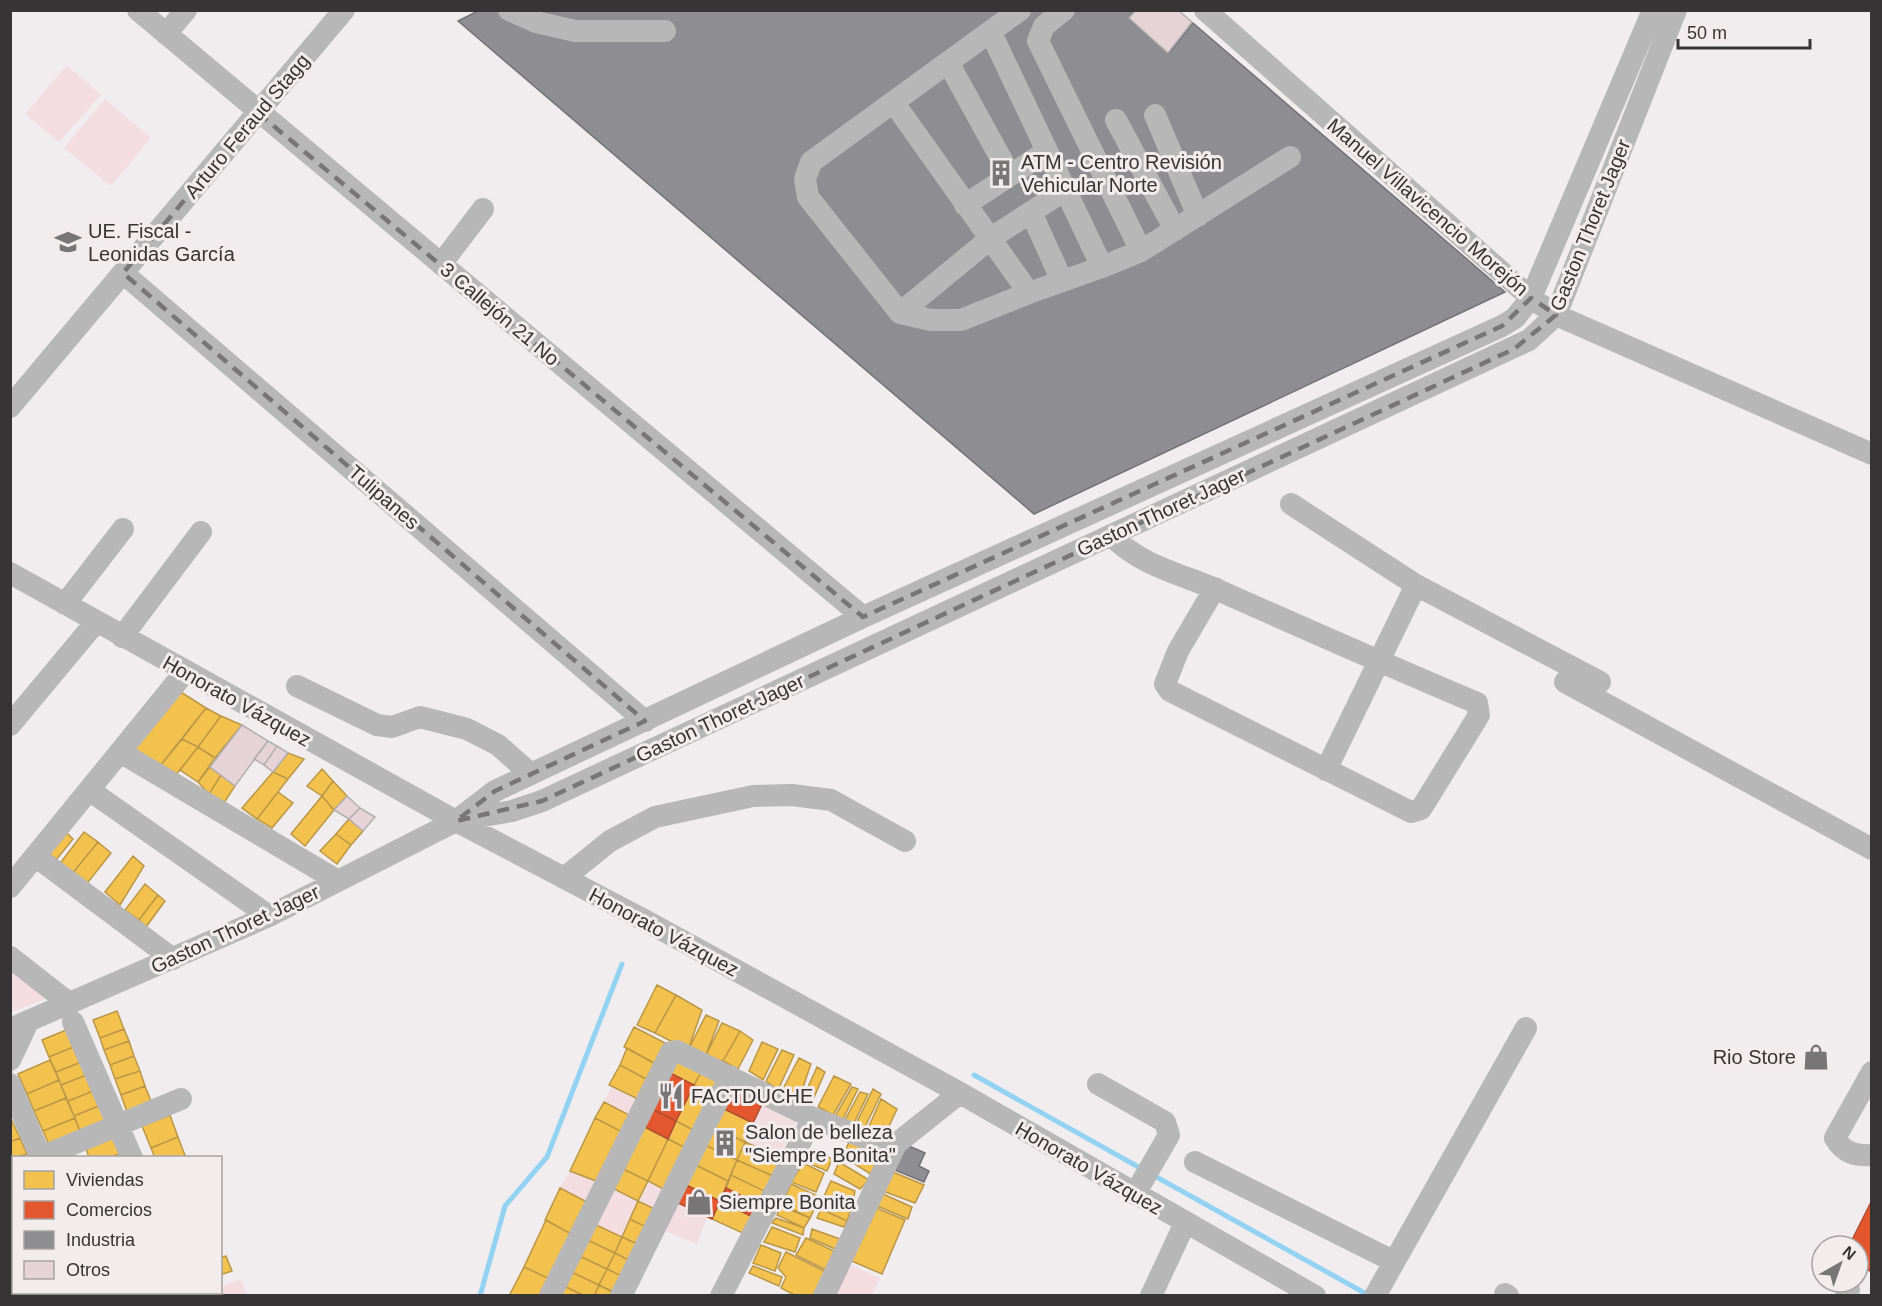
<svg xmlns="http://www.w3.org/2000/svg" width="1882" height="1306" viewBox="0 0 1882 1306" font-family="Helvetica,sans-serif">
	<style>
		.green { fill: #f3dde1 }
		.homes { fill: #f2c14e; stroke: #ba9746; stroke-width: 1.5 }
		.shops { fill: #e4572e; stroke: #b04c30; stroke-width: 1.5 }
		.industry { fill: #8d8d92; stroke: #737276; stroke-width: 1.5 }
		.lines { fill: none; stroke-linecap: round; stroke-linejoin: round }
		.stream { stroke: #93d2f2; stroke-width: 5 }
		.building { fill: #e6d3d7; stroke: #b1afaf; stroke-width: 1.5 }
		.minor { stroke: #b7b7b8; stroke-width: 22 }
		.marked { fill: none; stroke: #777575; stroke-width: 4.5; stroke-dasharray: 12 8; stroke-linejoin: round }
		.labels { text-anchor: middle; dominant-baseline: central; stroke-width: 6; stroke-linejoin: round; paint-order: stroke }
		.street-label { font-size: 20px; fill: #363434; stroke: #f2eced }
		.poi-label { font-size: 20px; fill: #363434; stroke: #f2eced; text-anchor: start }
	</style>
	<rect width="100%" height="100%" fill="#f1edee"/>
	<path class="green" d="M67 65 101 95 59 142 25 114Z
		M105 99 151 138 111 186 64 148Z
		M11 962 54 996 11 1012Z
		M612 1086 638 1099 629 1115 604 1102Z
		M763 1102 798 1119 780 1157 745 1142Z
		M570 1171 601 1183 591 1204 560 1188Z
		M648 1181 671 1193 622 1237 590 1222 608 1186 638 1201Z
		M678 1203 707 1217 697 1244 665 1231Z
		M849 1264 880 1278 872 1295 832 1296Z
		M241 1279 247 1295 199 1296 202 1292H220L221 1286Z"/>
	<path class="homes" d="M173 687 206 708 160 766 127 744Z
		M206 708 221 716 198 747 182 739Z
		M221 716 242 725 215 758 198 747Z
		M182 739 198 747 175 776 160 766Z
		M198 747 215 758 198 782 180 770Z
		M288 753 304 759 288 779 273 772Z
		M210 767 221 775 209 794 198 782Z
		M322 769 333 781 322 796 307 786Z
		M273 772 288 779 257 819 242 808Z
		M221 775 235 786 224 803 209 794Z
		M333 781 347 796 334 810 322 796Z
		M278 792 293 803 272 828 257 819Z
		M322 796 334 810 305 846 291 834Z
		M349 819 363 831 351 845 336 834Z
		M64 830 73 839 56 860 46 850Z
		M84 832 98 842 71 875 61 862Z
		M336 834 351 845 337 864 320 851Z
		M98 842 111 853 85 886 71 875Z
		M133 856 144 866 120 905 105 892Z
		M145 884 158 895 139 920 125 910Z
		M158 895 165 901 146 927 139 920Z
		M657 985 676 995 655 1033 637 1025Z
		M676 995 702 1010 688 1050 655 1033Z
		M117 1011 124 1029 100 1038 93 1020Z
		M706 1015 719 1021 705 1057 688 1050Z
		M722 1023 740 1031 723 1061 705 1057Z
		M634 1027 669 1045 659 1066 624 1047Z
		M71 1028 78 1045 49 1057 42 1040Z
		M124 1029 129 1041 104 1050 100 1038Z
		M740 1031 753 1040 738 1069 723 1061Z
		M129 1041 134 1056 110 1065 104 1050Z
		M762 1042 778 1049 763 1080 749 1071Z
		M78 1045 84 1061 56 1072 49 1057Z
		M627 1048 656 1064 648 1080 620 1065Z
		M782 1050 794 1055 778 1090 766 1081Z
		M675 1053 704 1067 694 1085 666 1071Z
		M134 1056 140 1071 115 1079 110 1065Z
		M799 1058 811 1064 800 1096 782 1091Z
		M50 1060 59 1080 27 1094 18 1074Z
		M84 1061 89 1074 61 1085 56 1072Z
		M620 1065 648 1080 640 1100 609 1085Z
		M704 1067 727 1078 718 1097 694 1085Z
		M817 1067 825 1072 812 1102 803 1098Z
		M140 1071 145 1086 121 1095 115 1079Z
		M89 1074 96 1090 68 1101 61 1085Z
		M834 1076 851 1084 833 1115 818 1107Z
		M59 1080 66 1098 34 1111 27 1094Z
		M694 1085 718 1097 699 1133 676 1121Z
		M145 1086 153 1106 128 1115 121 1095Z
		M852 1087 858 1089 843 1119 835 1116Z
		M873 1089 881 1094 864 1129 856 1124Z
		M96 1090 101 1105 74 1116 68 1101Z
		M860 1092 868 1094 854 1123 845 1120Z
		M66 1098 75 1118 43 1131 34 1111Z
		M881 1099 897 1109 885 1135 869 1126Z
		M604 1102 631 1116 624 1133 595 1118Z
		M101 1105 108 1123 81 1134 74 1116Z
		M722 1108 753 1123 745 1142 713 1127Z
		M170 1115 178 1137 151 1148 142 1126Z
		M75 1118 81 1134 50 1147 43 1131Z
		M595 1118 624 1133 601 1183 570 1171Z
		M12 1121 20 1138 10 1142V1122Z
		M676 1121 699 1133 692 1151 668 1139Z
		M639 1124 668 1139 648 1181 617 1166Z
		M713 1127 745 1142 737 1160 705 1145Z
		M116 1133 124 1152 109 1158H89L85 1145Z
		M853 1135 885 1151 872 1175 842 1156Z
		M178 1137 186 1158H155L151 1148Z
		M20 1138 27 1154 14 1158 10 1161V1142Z
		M668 1139 692 1151 671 1193 648 1181Z
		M745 1142 780 1157 773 1176 737 1160Z
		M705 1145 737 1160 728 1181 696 1165Z
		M807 1148 832 1159 827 1171 801 1160Z
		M737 1160 773 1176 766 1192 731 1175Z
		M839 1162 869 1180 860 1189 834 1174Z
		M803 1163 824 1173 816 1192 791 1182Z
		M696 1165 728 1181 720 1201 686 1185Z
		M617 1166 648 1181 638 1201 608 1186Z
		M893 1172 924 1185 915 1203 883 1191Z
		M731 1175 766 1192 761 1206 726 1188Z
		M831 1181 855 1191 852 1207 824 1196Z
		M791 1184 820 1197 810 1218 782 1204Z
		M560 1188 591 1204 575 1236 545 1220Z
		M883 1194 912 1207 908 1219 877 1206Z
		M827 1197 852 1207 847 1221 821 1209Z
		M638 1201 661 1212 652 1230 630 1219Z
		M720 1201 755 1218 747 1235 712 1219Z
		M781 1206 810 1218 804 1228 777 1215Z
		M876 1208 905 1220 882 1274 849 1260Z
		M821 1209 847 1221 844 1227 817 1218Z
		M776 1218 804 1228 803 1235 772 1223Z
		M630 1219 652 1230 644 1247 622 1237Z
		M546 1220 575 1236 554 1281 524 1267Z
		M590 1222 622 1237 615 1253 583 1238Z
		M772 1227 800 1238 795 1252 764 1242Z
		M812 1229 840 1239 835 1249 810 1238Z
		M622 1237 644 1247 636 1264 615 1253Z
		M583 1238 615 1253 607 1269 575 1254Z
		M806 1238 836 1252 828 1271 796 1255Z
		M761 1245 781 1253 775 1271 753 1263Z
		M786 1252 826 1272 813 1296H796L781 1288 786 1277 778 1268Z
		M615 1253 636 1264 628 1279 607 1269Z
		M575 1254 607 1269 599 1285 567 1270Z
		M226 1256 232 1271 220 1275V1258Z
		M753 1266 782 1277 779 1286 749 1273Z
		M524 1267 554 1281 546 1296H509Z
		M607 1269 628 1279 620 1295 599 1285Z
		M567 1270 599 1285 594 1296H585L560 1284Z
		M560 1284 585 1296H555Z
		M599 1285 620 1296H594Z
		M51 1292H87L88 1296H52Z
		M107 1292H142V1293L108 1296Z
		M179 1292 180 1296H143L142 1293Z"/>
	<path class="shops" d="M666 1071 694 1085 676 1121 648 1107Z
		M730 1088 763 1102 753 1123 722 1108Z
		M648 1107 676 1121 668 1139 639 1124Z
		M686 1185 720 1201 712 1219 678 1203Z
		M726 1188 761 1206 755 1218 720 1201Z
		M1872 1200V1272L1858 1265V1246H1849Z"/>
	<path class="industry" d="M480 10H1135L1129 18 1169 53 1193 23 1505 292 1034 514 458 21Z
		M904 1144 925 1153 919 1166 929 1171 924 1182 895 1170Z"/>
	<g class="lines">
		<path class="stream" d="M974 1075 1142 1169
			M1153 1175 1370 1296
			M480 1296 505 1206 547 1157 622 964"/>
	</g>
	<path class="building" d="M1136 10H1178L1192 22 1168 53 1129 18Z
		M242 725 268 741 235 786 210 767Z
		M268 741 277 746 264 765 254 759Z
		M277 746 288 753 273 772 264 765Z
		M347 796 360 808 349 819 334 810Z
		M360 808 375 817 363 831 349 819Z"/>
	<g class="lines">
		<path class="minor" d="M138 10 863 617
			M509 10 536 22 575 31H665
			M1205 10 1531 298 1556 315 1872 454
			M991 33 1102 267 1141 251 1038 41 1044 26 1064 10
			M166 34 186 10
			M949 64 1010 175
			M894 103 1029 293 961 320H931L900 313 808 197 805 179 811 162 1020 10
			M1155 115 1198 216
			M1116 120 1175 230
			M965 205 1047 151
			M1031 212 1062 281
			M1141 251 1290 157
			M441 264 483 209
			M123 273 645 721
			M1029 293 1102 267
			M900 313 991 238 1065 190
			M10 407 344 10
			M1291 504 1416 585
			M1111 535C1140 566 1182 574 1220 591 1306 629 1391 667 1477 703L1479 715 1421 809 1411 812 1170 691 1165 684 1178 651 1215 588
			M10 573 456 821 646 921 960 1093 1315 1296
			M65 604 123 529
			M122 637 201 532
			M1565 682 1872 849
			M297 686 377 725 392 727 420 717 467 729 498 745 531 774
			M10 725 96 622
			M120 752 338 881
			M1326 770 1416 585 1600 682
			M89 790 269 916
			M460 820 512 811 542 801 1529 340 1556 315 1676 10
			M35 856 173 959
			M564 878 610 841 655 817 753 796 792 795 831 800 905 841
			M10 887 185 672
			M10 957 70 1004
			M73 1022 132 1158
			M10 1029 269 916 456 821 495 791 863 617 1502 326 1515 318 1531 298 1653 10
			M10 1060 28 1022
			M1872 1072 1835 1138C1844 1153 1855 1156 1872 1155
			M10 1084 41 1158
			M1098 1084 1165 1122 1169 1135 1135 1194
			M39 1158 181 1099
			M1195 1162 1393 1261
			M10 1169 14 1168
			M98 1292 99 1296
			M1505 1294 1508 1296
			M187 1296 189 1292
			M550 1296 671 1052 677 1051 813 1118 879 1143 896 1144
			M621 1296 730 1076
			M721 1296 813 1118
			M824 1296 896 1144 960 1093
			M1151 1296 1185 1223
			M1375 1296 1526 1028
			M1846 1296 1849 1290"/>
	</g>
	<path class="marked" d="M258 113 863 617 1502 326 1531 298 1556 315 1514 349 542 801 456 821 495 791 645 721 123 273Z"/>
	<defs>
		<g id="building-bare" transform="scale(2.07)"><path d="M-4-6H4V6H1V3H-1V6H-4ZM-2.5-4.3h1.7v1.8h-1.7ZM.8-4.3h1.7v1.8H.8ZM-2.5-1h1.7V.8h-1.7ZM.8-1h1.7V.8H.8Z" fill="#777575" stroke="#f2eced" stroke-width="2.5" paint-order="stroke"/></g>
		<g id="school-bare" transform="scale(2.07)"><path d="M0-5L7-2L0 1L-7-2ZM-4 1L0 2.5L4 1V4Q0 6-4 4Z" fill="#777575" stroke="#f2eced" stroke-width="2.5" paint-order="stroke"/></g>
		<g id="shop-bare" transform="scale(2.07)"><path d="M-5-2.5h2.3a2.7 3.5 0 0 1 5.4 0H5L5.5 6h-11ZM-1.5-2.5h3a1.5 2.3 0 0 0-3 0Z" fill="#777575" stroke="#f2eced" stroke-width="2.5" paint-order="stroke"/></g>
		<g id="restaurant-bare" transform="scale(2.07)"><path d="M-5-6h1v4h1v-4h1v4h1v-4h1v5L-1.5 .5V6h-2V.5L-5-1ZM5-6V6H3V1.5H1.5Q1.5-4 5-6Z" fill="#777575" stroke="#f2eced" stroke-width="2.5" paint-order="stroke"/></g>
	</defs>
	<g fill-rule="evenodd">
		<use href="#building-bare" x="1001" y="173"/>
		<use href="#school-bare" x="68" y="242"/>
		<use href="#shop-bare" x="1816" y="1057"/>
		<use href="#restaurant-bare" x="671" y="1096"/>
		<use href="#building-bare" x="725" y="1143"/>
		<use href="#shop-bare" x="699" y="1202"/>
	</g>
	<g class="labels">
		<g class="street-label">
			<text transform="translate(247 126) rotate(-50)">Arturo Feraud Stagg</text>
			<text transform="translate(1428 207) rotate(41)">Manuel Villavicencio Morejón</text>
			<text transform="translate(1590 225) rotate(-68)">Gaston Thoret Jager</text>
			<text transform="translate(500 314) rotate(40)">3 Callejón 21 No</text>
			<text transform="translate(384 497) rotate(41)">Tulipanes</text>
			<text transform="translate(1161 512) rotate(-25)">Gaston Thoret Jager</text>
			<text transform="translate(237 701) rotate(29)">Honorato Vázquez</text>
			<text transform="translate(720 718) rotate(-25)">Gaston Thoret Jager</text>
			<text transform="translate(235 929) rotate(-25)">Gaston Thoret Jager</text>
			<text transform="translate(664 932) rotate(28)">Honorato Vázquez</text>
			<text transform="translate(1089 1168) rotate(30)">Honorato Vázquez</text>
		</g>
		<g class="poi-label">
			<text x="1021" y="162">ATM - Centro Revisión<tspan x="1021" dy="23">Vehicular Norte</tspan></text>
			<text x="88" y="231">UE. Fiscal -<tspan x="88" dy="23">Leonidas García</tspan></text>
			<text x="1796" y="1057" text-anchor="end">Rio Store</text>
			<text x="691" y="1096">FACTDUCHE</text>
			<text x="745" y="1132">Salon de belleza<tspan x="745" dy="23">"Siempre Bonita"</tspan></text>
			<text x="719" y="1202">Siempre Bonita</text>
		</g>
	</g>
	<rect width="1882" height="1306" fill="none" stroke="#363434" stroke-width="24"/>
	<rect x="12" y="1156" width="210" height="138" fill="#f2eced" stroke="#a7a2a3" stroke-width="1.5"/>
	<rect x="24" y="1171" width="30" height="18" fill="#f2c14e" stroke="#a7a2a3" stroke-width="1.5"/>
	<text x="66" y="1186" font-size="18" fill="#363434">Viviendas</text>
	<rect x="24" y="1201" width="30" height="18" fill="#e4572e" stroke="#a7a2a3" stroke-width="1.5"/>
	<text x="66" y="1216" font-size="18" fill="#363434">Comercios</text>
	<rect x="24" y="1231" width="30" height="18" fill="#8d8d92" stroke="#a7a2a3" stroke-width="1.5"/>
	<text x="66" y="1246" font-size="18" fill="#363434">Industria</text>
	<rect x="24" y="1261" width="30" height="18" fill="#e6d3d7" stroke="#a7a2a3" stroke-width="1.5"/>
	<text x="66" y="1276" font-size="18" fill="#363434">Otros</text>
	<g transform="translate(1840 1264) rotate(40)"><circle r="28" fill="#f2eced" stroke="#a7a2a3" stroke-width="1.5"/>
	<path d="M0-4.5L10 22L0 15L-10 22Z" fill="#777575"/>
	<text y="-9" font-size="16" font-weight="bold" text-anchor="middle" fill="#363434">N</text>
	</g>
	<path d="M1678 39v9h132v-9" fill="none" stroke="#363434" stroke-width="3"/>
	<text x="1687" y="39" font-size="18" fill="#363434" stroke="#f2eced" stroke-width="4.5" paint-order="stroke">50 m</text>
</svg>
